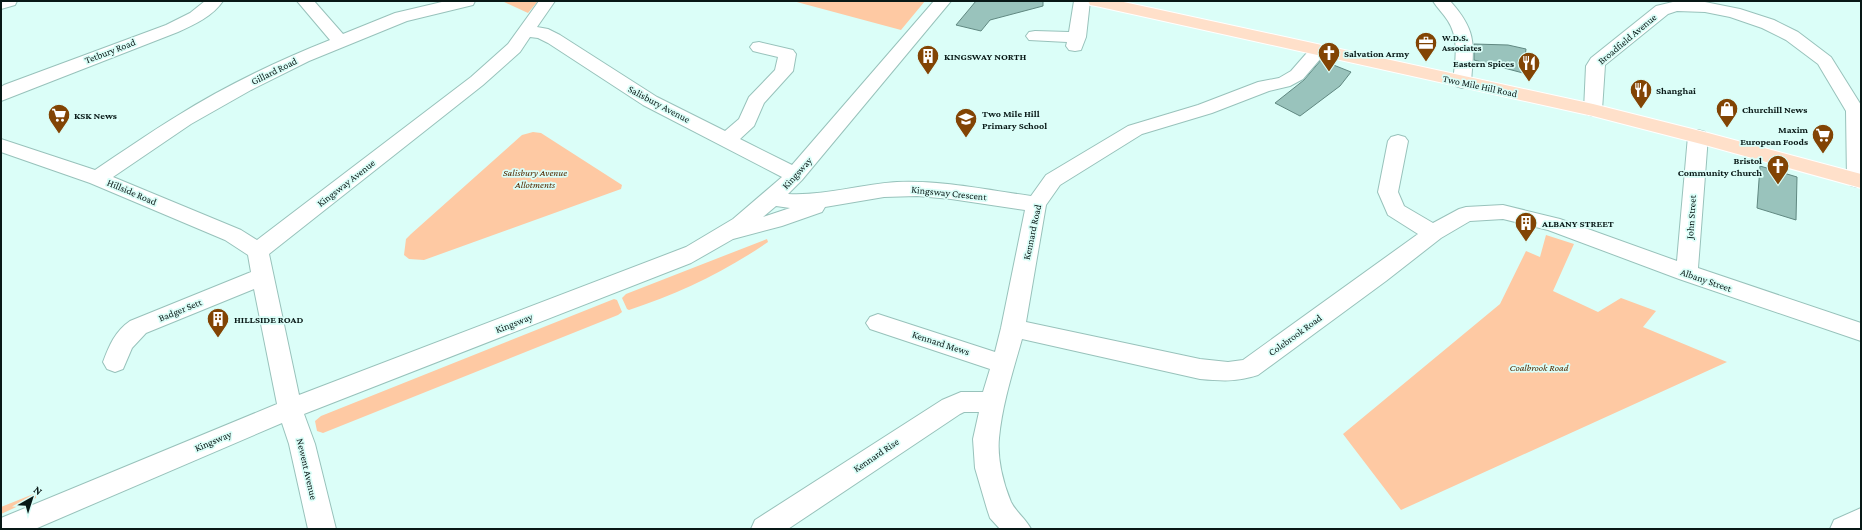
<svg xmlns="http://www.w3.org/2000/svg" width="1862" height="530" viewBox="0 0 1862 530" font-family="'Crimson Pro',serif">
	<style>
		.green { fill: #fec9a3 }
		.building { fill: #99c3bc; stroke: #608881 }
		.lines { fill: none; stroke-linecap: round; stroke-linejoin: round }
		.minor-casing { stroke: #98c2bb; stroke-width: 2 }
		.major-casing { stroke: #fff; stroke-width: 2 }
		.minor { fill: #fff; fill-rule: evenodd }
		.major { fill: #ffe0ca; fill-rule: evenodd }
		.labels { text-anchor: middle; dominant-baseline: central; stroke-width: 3.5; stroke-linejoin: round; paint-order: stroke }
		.far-poi-label { font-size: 9px; font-weight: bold; fill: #081816; stroke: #dbfef8; text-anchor: start }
		.street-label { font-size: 10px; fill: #081816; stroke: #dbfef8 }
		.poi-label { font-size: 10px; font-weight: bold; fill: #081816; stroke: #dbfef8; text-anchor: start }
		.park-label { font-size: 10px; font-style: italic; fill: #522901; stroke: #dbfef8 }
	</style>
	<rect width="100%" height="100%" fill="#dbfef8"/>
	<path class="green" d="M502 1H538L528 13Z
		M793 1H925L901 30Z
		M533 132 541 133 622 185 621 189 424 260 409 259 404 255 406 239 411 234 522 135Z
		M1546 235 1574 244 1553 291 1598 312 1621 298 1656 311 1643 327 1727 362 1401 510 1343 434 1500 304 1526 251 1540 257Z
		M767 239 768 242C726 271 678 294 629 310L627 309 622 298 626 294Z
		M614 299 617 300 622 312 618 315 323 433 317 431 315 421 321 416Z
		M36 493V498L1 514V507Z"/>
	<path class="building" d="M976 1H1043V6L990 20 981 31 956 25Z
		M1474 44 1508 45 1526 49 1523 73 1474 60Z
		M1321 60 1351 72 1340 86 1300 116 1275 103 1304 80Z
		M1760 166 1797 177 1796 220 1757 208Z"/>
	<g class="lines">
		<g class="minor-casing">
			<path id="minor" d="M1 1H17L15 5 1 9Z
				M205 1H223C213 16 194 25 178 32L1 101V87L4 85 166 25 190 13Z
				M297 1H314L343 34 395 13 446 1H475L473 5 407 21 309 61 251 90 191 124 113 177 241 230 257 240 471 77 508 44 539 1H555L537 27 548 29 560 35 657 97 725 131 739 119 749 97 775 70 778 57 753 51 750 47 753 43 759 42 793 50 796 54 793 71 764 103 754 126 740 139 792 165 934 1H951L802 180 788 194C825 196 861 184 897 182 942 180 987 190 1031 196L1046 175 1128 126 1198 105 1258 82 1279 78 1291 71 1312 47 1318 46 1324 47 1327 51 1303 79 1290 86 1269 91 1212 113 1142 134 1060 185 1046 205 1026 322 1200 359 1228 362 1243 360 1418 234 1388 215 1378 192 1388 141 1391 137 1398 135 1405 137 1408 141 1398 192 1404 206 1433 223 1459 209 1466 207 1503 205 1560 219 1677 261 1688 136 1691 132 1698 130 1705 132 1708 136 1698 268 1861 323V341L1679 279 1548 230 1503 219 1470 221 1441 238 1386 281 1258 375C1236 382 1222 381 1200 379L1022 339C1013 371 1002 405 999 438 997 458 1003 483 1011 502 1016 512 1026 519 1031 529H1000L990 518 987 509 975 468 973 439 979 412H964L960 414 788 529H751L755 520 942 400 961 392H983L990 369 870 329 866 323 870 317 878 314 995 352 1001 328 1025 210 951 199 917 196 884 197 825 207 822 212 782 226 733 239 691 263 304 414 315 444 336 529H308L289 444 282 423 35 529H1V518L277 404 254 289 146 333 132 348 123 369 115 372 107 369 103 362C109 346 115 331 130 321L251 272 248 255 225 240 90 183 1 152V139L95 170C122 152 149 133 177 116 225 86 277 61 330 40ZM530 37 538 38 548 43 643 105 782 177 733 219 686 247 299 395 269 254 483 85 520 52ZM776 206 790 208 763 217Z
				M1074 1H1090L1086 37 1081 50 1075 51 1069 50 1066 46 1067 42 1029 40 1026 36 1029 32 1035 31 1069 32Z
				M1433 1H1450C1477 31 1474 44 1471 82L1468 86 1462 88 1456 86 1453 82C1455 61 1460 40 1448 21 1444 14 1437 8 1433 1Z
				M1677 1 1705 2 1740 9 1774 20 1798 32 1831 57 1861 105V186L1857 187 1850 185 1847 180 1846 111 1818 64 1786 40 1762 28 1730 17 1705 12 1677 11 1668 14 1605 65 1602 110 1600 114 1593 116 1586 114 1584 110 1586 66 1591 58 1656 6Z
				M1861 508V529H1830L1834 520Z"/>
		</g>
		<g class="major-casing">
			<path id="major" d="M1088 1H1119L1593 104 1708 133 1861 174V188L1705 145 1593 116 1096 6 1090 5Z"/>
		</g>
		<use href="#minor" class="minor"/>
		<use href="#major" class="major"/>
	</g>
	<defs>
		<g id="office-pin" transform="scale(1.15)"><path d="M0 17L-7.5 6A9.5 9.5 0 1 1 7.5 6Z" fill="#824404" stroke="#dbfef8"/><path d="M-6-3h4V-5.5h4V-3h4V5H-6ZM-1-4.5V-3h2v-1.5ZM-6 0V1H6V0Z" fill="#fff"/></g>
		<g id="church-pin" transform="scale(1.15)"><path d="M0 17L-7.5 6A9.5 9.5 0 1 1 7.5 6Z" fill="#824404" stroke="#dbfef8"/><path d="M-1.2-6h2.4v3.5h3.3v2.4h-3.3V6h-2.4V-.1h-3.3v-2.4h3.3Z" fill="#fff"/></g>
		<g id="building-pin" transform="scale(1.15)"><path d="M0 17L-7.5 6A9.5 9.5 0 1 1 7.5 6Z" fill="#824404" stroke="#dbfef8"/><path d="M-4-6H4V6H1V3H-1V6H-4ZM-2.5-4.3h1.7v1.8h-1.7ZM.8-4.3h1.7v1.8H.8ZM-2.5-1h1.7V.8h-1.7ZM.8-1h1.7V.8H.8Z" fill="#fff"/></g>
		<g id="restaurant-pin" transform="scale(1.15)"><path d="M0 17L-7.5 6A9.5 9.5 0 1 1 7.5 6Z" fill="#824404" stroke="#dbfef8"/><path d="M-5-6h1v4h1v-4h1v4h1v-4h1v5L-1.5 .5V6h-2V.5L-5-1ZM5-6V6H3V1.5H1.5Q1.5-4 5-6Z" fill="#fff"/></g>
		<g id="shop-pin" transform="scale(1.15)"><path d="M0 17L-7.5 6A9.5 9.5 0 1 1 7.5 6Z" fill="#824404" stroke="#dbfef8"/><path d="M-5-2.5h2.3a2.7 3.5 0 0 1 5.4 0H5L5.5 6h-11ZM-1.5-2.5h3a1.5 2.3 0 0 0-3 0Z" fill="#fff"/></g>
		<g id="supermarket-pin" transform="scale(1.15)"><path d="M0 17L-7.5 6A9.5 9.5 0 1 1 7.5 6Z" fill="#824404" stroke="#dbfef8"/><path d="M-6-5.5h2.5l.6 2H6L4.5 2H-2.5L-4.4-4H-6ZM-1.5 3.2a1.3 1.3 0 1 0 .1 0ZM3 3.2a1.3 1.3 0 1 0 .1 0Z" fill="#fff"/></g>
		<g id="school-pin" transform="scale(1.15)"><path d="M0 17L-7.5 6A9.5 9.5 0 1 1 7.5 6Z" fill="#824404" stroke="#dbfef8"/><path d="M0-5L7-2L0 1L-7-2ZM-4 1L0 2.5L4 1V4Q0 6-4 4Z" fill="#fff"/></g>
	</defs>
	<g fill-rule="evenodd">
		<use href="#office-pin" x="1426" y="43"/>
		<use href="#church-pin" x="1329" y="53"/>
		<use href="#building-pin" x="928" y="56"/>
		<use href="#restaurant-pin" x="1529" y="63"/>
		<use href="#restaurant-pin" x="1641" y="90"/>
		<use href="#shop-pin" x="1727" y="109"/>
		<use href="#supermarket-pin" x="59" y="115"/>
		<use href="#school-pin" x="966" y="119"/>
		<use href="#supermarket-pin" x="1823" y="135"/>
		<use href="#church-pin" x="1778" y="166"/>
		<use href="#building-pin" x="1526" y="223"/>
		<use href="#building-pin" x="218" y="319"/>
	</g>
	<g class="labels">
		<g class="far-poi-label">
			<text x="1442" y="38">W.D.S.<tspan x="1442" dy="10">Associates</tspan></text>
		</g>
		<g class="street-label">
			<text transform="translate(1627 39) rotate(-40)">Broadfield Avenue</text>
			<text transform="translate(110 51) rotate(-21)">Tetbury Road</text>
			<text transform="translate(274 71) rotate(-26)">Gillard Road</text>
			<text transform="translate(1480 86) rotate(12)">Two Mile Hill Road</text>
			<text transform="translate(659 104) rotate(28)">Salisbury Avenue</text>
			<text transform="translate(797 173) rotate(-48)">Kingsway</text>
			<text transform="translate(346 183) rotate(-38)">Kingsway Avenue</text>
			<text transform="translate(132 192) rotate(23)">Hillside Road</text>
			<text transform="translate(949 193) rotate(6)">Kingsway Crescent</text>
			<text transform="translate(1691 217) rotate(-86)">John Street</text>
			<text transform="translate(1032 232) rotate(-78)">Kennard Road</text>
			<text transform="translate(1706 280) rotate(19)">Albany Street</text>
			<text transform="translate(180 310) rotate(-22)">Badger Sett</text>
			<text transform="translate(514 323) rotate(-21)">Kingsway</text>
			<text transform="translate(1295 335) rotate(-36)">Colebrook Road</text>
			<text transform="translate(941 343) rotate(18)">Kennard Mews</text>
			<text transform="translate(213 441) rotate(-23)">Kingsway</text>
			<text transform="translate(876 455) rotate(-34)">Kennard Rise</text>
			<text transform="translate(307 469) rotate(77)">Newent Avenue</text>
		</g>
		<g class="poi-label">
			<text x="1344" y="53">Salvation Army</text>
			<text x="944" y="56">KINGSWAY NORTH</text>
			<text x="1514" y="63" text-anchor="end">Eastern Spices</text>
			<text x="1656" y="90">Shanghai</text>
			<text x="1742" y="109">Churchill News</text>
			<text x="982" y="113">Two Mile Hill<tspan x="982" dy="12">Primary School</tspan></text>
			<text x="74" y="115">KSK News</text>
			<text x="1808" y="129" text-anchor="end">Maxim<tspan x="1808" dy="12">European Foods</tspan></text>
			<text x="1762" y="160" text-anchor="end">Bristol<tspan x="1762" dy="12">Community Church</tspan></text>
			<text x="1542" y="223">ALBANY STREET</text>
			<text x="234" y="319">HILLSIDE ROAD</text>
		</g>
		<g class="park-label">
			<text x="535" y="172">Salisbury Avenue<tspan x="535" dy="12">Allotments</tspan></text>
			<text x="1539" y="367">Coalbrook Road</text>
		</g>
	</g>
	<rect width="1862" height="530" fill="none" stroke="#081816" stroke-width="4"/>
	<g transform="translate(32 498) rotate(39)" stroke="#dbfef8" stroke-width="3" paint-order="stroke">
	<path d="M0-3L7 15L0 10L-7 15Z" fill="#081816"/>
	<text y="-6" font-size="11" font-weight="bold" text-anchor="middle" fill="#081816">N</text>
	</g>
</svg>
